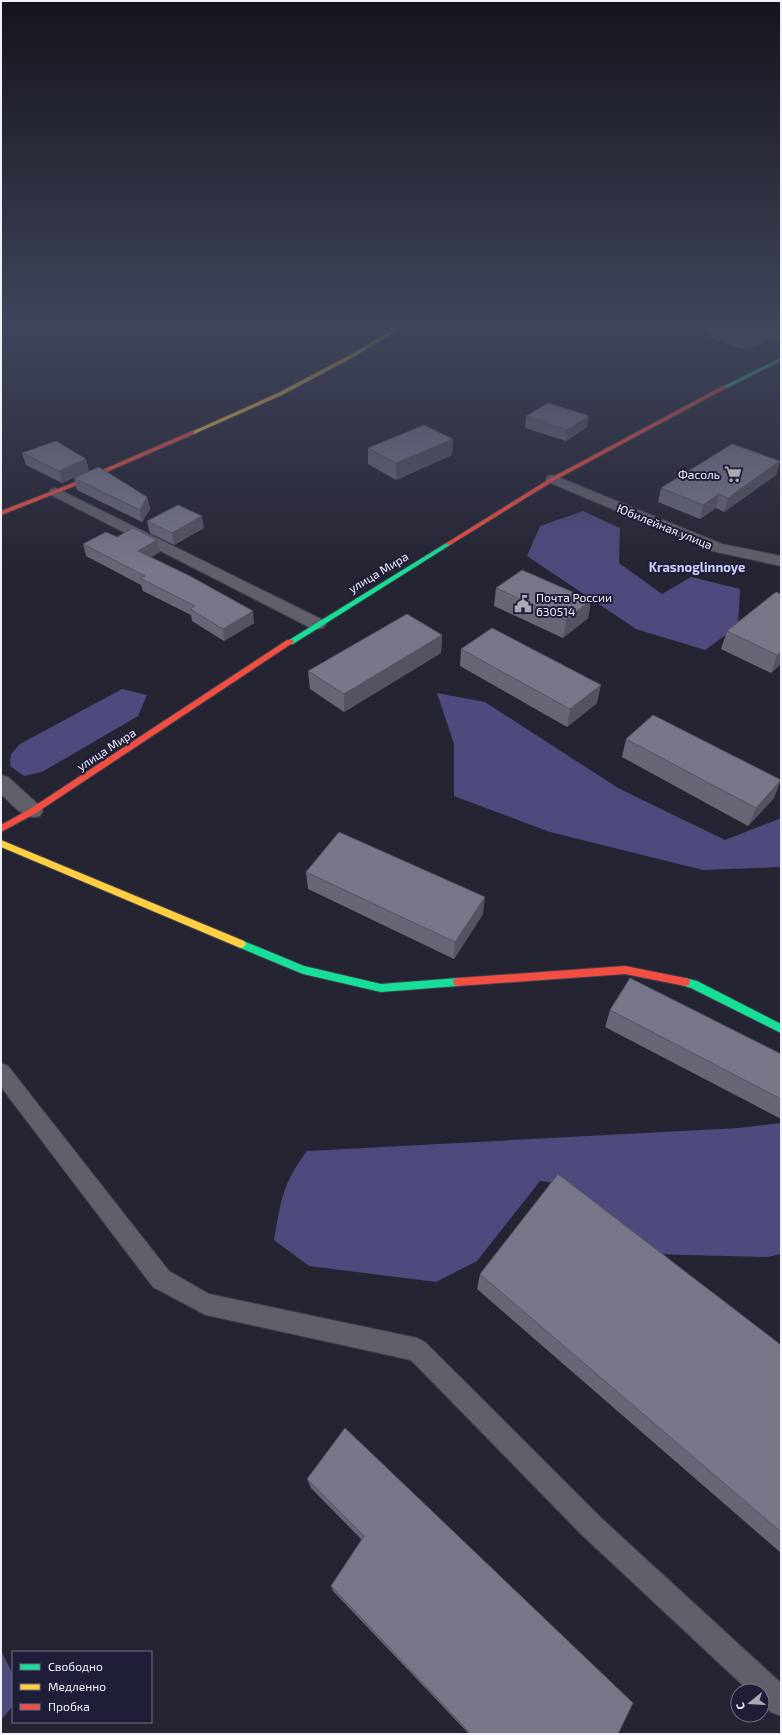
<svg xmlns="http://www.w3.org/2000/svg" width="782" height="1735" viewBox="0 0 782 1735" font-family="'Exo 2',sans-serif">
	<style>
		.forest { fill: #4d4a7d }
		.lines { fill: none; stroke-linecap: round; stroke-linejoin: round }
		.lane-casing { stroke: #403f4b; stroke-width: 2 }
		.street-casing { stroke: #403f4b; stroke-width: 2 }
		.fast-casing { stroke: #403f4b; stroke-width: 2 }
		.slow-casing { stroke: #403f4b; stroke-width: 2 }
		.jam-casing { stroke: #403f4b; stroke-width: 2 }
		.lane { fill: #60606b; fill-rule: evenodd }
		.street { fill: #60606b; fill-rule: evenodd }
		.fast { fill: #16e098; fill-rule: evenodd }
		.slow { fill: #ffcf43; fill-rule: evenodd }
		.jam { fill: #f24e42; fill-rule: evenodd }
		.wall { fill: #676677 }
		.shaded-wall { fill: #545361 }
		.building { fill: #78778a; stroke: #545361 }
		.labels { text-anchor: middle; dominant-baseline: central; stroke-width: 4; stroke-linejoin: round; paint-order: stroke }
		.far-poi-label { font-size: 12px; fill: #f1f1fc; stroke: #1f1e39; text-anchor: end }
		.far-street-label { font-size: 12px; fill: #f1f1fc; stroke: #1f1e39 }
		.far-quarter-label { font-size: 13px; font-weight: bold; fill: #cecffa; stroke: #1f1e39 }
	</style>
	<rect width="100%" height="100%" fill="#252433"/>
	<path class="forest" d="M583 511 620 528 619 563 662 594 691 577 740 589 738 626 705 650 636 629 527 556 540 526Z
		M122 689 147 695 138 716 42 772 24 776 10 766 11 754 20 744Z
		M437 693 485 702 618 788 725 840 779 819 781 816V867L703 870 550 832 454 796V744Z
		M781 1123V1254L768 1257 651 1254 561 1184 540 1181 477 1261 436 1282 309 1266 274 1240C281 1201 282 1184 307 1151L739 1128Z
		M1 1650 13 1675V1706L1 1720Z"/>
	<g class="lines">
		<g class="lane-casing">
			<path id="lane" d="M1 1063 8 1066 169 1271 209 1294 417 1338 425 1342 600 1517 781 1683V1716L771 1712 762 1704V1691H749L582 1535 411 1360 206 1315 153 1287 1 1087Z"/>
		</g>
		<g class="street-casing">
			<path id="street" d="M743 328H760L781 334V341L745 330Z
				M553 475 722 544 781 556V566L712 551 548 482 546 479 548 476Z
				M56 488 323 620 326 624 323 628 317 629 311 628 51 495 49 492 51 489Z
				M1 775 8 777 40 806 43 811 40 816C24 821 12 804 1 794Z"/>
		</g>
		<g class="fast-casing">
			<path id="fast" d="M781 358V361L727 388 722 387Z
				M448 542 451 544 450 545 293 644H287L286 642Z
				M241 940 304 966 381 984 458 978 462 979 463 982 462 985 458 986 381 992 303 974 238 947 236 944 238 941Z
				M685 978 697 981 781 1024V1033L691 988 681 985 680 982 681 979Z"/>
		</g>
		<g class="slow-casing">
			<path id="slow" d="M396 328H401L352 358 282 395 194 434 189 433 278 393 348 356Z
				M1 840 244 941 246 944 244 947 241 948 238 947 1 847Z"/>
		</g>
		<g class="jam-casing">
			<path id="jam" d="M723 386 728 387 555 480 450 545 445 544 551 478Z
				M192 431 194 432V434L72 487 1 515V511L68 485Z
				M287 640H293L294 642 36 813 1 832V825L30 809Z
				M625 966 685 978 689 979 690 982 689 985 685 986 625 974 458 986 454 985 453 982 454 979 458 978Z"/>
		</g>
		<use href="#lane" class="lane"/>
		<use href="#street" class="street"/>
		<use href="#fast" class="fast"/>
		<use href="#slow" class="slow"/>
		<use href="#jam" class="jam"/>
	</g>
	<path class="wall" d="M698 328H781V333L773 330 770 339 747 350 710 338 711 332Z
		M526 416 587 427 566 441 525 428Z
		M453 439 452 455 396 480 368 464V448Z
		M22 453 86 459 89 471 62 483 26 465Z
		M780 461 776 475 724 512 716 508 700 519 658 502 661 488Z
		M74 478 147 497 150 509 142 522 77 490Z
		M147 521 204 528 174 545 150 533Z
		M117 537 160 552 151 557 254 623 224 641 192 621 191 615 143 591 141 585 86 556 83 544Z
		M496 588 591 600 588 618 563 638 494 606Z
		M776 592 781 664 771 673 721 649 727 631Z
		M442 635 441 653 344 712 310 689 308 671Z
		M461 649 597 703 567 727 460 666Z
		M626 739 774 798 748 826 622 757Z
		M306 872 483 914 454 959 308 889Z
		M610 1010 781 1054V1119L605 1027Z
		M480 1274 781 1345V1553L477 1289Z
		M307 1479 618 1734H469L333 1591 331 1586 362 1540 311 1488Z"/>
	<path class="shaded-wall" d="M773 330 770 339 747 350 750 341Z
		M589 416 587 427 566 441 567 430Z
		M453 439 452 455 396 480V463Z
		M86 459 89 471 62 483 59 471Z
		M780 461 776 475 724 512 728 498Z
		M719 494 716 508 700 519 703 505Z
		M147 497 150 509 142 522 140 510Z
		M202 516 204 528 174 545 172 533Z
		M157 540 160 552 141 563 138 551Z
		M591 600 588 618 563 638 566 620Z
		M253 611 254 623 224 641 223 629Z
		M442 635 441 653 344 712V694Z
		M781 652V664L771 673 777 655Z
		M601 685 597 703 567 727 570 709Z
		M781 780 774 798 748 826 756 808Z
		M485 897 483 914 454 959 455 942Z"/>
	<path class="building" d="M714 328H765L773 330 750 341 712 329Z
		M548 403 589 416 567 430 526 416Z
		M424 425 453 439 396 463 368 448Z
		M56 441 86 459 59 471 22 453Z
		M732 444 780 461 728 498 719 494 703 505 661 488Z
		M99 467 147 497 140 510 74 478Z
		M178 505 202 516 172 533 147 521Z
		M133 528 157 540 138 551 190 576 253 611 223 629 190 609 195 606 140 578 145 576 83 544 106 532 117 537Z
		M522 570 591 600 566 620 496 588Z
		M776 592 781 594V652L777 655 727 631Z
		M407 614 442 635 344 694 308 671Z
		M492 628 601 685 570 709 461 649Z
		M653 715 781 780 756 808 626 739Z
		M339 832 485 897 455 942 306 872Z
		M630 978 781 1054V1099L610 1010Z
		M558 1174 781 1345V1532L480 1274Z
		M345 1428 633 1703 618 1734H471L331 1586 364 1536 307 1479Z"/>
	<linearGradient id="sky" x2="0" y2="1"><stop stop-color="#14141c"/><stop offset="0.57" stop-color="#40455b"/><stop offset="1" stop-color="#40455b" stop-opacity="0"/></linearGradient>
	<rect width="782" height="571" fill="url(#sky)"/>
	<defs>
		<g id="supermarket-bare" transform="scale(1.38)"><path d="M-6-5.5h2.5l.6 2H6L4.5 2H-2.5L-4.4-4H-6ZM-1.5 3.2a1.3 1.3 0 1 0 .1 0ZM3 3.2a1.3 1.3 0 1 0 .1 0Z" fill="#aaa9b6" stroke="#1f1e39" stroke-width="2.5" paint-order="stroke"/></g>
		<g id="civic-bare" transform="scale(1.38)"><path d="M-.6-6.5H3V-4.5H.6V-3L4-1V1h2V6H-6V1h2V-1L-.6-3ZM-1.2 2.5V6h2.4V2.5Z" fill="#aaa9b6" stroke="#1f1e39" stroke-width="2.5" paint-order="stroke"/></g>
	</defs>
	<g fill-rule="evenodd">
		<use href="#supermarket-bare" x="733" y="474"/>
		<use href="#civic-bare" x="523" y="604"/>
	</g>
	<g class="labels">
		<g class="far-poi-label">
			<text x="720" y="474">Фасоль</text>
			<text x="536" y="597" text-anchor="start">Почта России<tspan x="536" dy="14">630514</tspan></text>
		</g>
		<g class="far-street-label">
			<text transform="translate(665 526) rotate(22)">Юбилейная улица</text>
			<text transform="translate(378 572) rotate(-31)">улица Мира</text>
			<text transform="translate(106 749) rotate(-33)">улица Мира</text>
		</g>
		<g class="far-quarter-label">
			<text x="697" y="567">Krasnoglinnoye</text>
		</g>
	</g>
	<rect width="782" height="1735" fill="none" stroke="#f1f1fc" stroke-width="4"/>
	<rect x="12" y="1651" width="140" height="72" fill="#1f1e39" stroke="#737287"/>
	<rect x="20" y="1664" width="20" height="6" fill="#16e098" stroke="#737287"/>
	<text x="48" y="1671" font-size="12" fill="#f1f1fc">Свободно</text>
	<rect x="20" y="1684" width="20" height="6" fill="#ffcf43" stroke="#737287"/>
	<text x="48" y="1691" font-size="12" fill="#f1f1fc">Медленно</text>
	<rect x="20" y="1704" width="20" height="6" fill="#f24e42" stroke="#737287"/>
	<text x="48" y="1711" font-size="12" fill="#f1f1fc">Пробка</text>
	<g transform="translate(750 1703) rotate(252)"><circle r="19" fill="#1f1e39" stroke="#737287"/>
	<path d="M0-3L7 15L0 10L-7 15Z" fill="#aaa9b6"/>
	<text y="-6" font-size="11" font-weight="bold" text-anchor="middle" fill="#f1f1fc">С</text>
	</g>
</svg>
